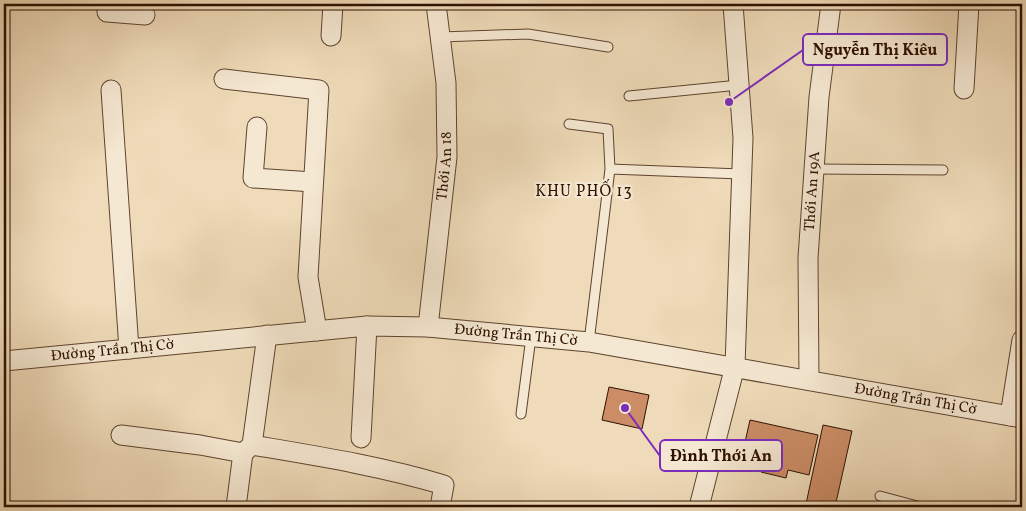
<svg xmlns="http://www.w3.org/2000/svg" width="1026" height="511" viewBox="0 0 1026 511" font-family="Vollkorn,serif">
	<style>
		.building { fill: #cb8c66; stroke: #2d1000 }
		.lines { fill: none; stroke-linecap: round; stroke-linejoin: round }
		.lane-casing { stroke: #5e432e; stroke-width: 11 }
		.street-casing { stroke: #5e432e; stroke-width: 21 }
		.lane { stroke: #f5e8d2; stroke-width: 9 }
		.street { stroke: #f5e8d2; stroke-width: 19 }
		.labels { text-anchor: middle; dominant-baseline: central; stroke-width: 4.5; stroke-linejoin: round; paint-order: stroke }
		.street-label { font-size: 15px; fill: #2d1000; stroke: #f5e8d2 }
		.neighbourhood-label { font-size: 16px; letter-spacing: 1px; fill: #2d1000; stroke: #f5e8d2 }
		.leader { fill: none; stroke: #7b2cbf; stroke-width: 2 }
		.callout-dot { fill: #7b2cbf; stroke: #f5e8d2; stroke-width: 2 }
		.callout { fill: #f5e8d2; stroke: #7b2cbf; stroke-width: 2 }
		.callout-label { font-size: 16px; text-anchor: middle; font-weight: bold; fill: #2d1000 }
	</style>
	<rect width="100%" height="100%" fill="#efdbb9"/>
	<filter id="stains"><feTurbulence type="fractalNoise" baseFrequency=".004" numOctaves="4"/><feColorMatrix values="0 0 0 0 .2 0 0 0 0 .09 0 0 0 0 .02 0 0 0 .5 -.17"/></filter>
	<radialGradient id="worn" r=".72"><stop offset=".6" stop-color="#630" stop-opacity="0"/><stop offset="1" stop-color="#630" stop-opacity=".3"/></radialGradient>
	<path class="building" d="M609 387 649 395 642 429 602 420Z
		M750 420 818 435 809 475 788 470 786 478 761 472 762 464 741 460Z
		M823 425 852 431 835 507H795L796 502 806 504Z"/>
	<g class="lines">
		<g class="lane-casing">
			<path id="lane" d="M441 37 528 34 608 47
				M629 96 739 85
				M569 124 608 129 610 169
				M814 169 943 170
				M589 342 610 169 741 174
				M521 414 531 337
				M880 496 921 507"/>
		</g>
		<g class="street-casing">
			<g id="street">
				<path d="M107 4V12L145 15"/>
				<path d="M331 36 333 4"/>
				<path d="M224 79 319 90 308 277 317 331"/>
				<path d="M964 89 969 4"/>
				<path d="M111 90 129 349"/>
				<path d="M257 127 253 178 313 182"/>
				<path id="s1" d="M428 327 447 157 446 83 436 4"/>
				<path d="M267 335 252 445C317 456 381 466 444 485L440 507"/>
				<path id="s2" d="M4 361 367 326 428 327 589 342 1022 418"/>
				<path id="s3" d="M809 380 808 258 819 97 831 4"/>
				<path d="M1010 416 1022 340"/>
				<path d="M121 435 200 445 243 453 252 445"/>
				<path d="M361 438 367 326"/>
				<path d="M236 507 243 453"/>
				<path d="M699 507 735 366 743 138 733 4"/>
			</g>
		</g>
		<use href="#lane" class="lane"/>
		<use href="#street" class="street"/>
	</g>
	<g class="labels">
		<g class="street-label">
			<text stroke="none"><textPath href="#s1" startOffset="162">Thới An 18</textPath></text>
			<text stroke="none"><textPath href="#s3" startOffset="189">Thới An 19A</textPath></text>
			<text stroke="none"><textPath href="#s2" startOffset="514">Đường Trần Thị Cờ</textPath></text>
			<text stroke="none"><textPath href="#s2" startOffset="109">Đường Trần Thị Cờ</textPath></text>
			<text stroke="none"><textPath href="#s2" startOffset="919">Đường Trần Thị Cờ</textPath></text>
		</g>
		<g class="neighbourhood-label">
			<text x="584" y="192">KHU PHỐ 13</text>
		</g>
	</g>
	<path class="leader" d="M729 102L803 50M625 408L660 456"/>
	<g class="callout-dot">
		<circle cx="729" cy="102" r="5"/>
		<circle cx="625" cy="408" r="5"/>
	</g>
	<g class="callout">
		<rect x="803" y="34" width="144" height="31" rx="5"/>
		<rect x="660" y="440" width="122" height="31" rx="5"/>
	</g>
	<g class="callout-label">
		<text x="875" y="55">Nguyễn Thị Kiêu</text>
		<text x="721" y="461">Đình Thới An</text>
	</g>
	<rect width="1026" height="511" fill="none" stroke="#efdbb9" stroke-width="20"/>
	<rect x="5" y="5" width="1016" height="501" fill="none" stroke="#2d1000" stroke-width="2.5"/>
	<rect x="10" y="10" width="1006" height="491" fill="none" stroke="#2d1000"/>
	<rect width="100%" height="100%" filter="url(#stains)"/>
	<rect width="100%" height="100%" fill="url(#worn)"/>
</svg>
